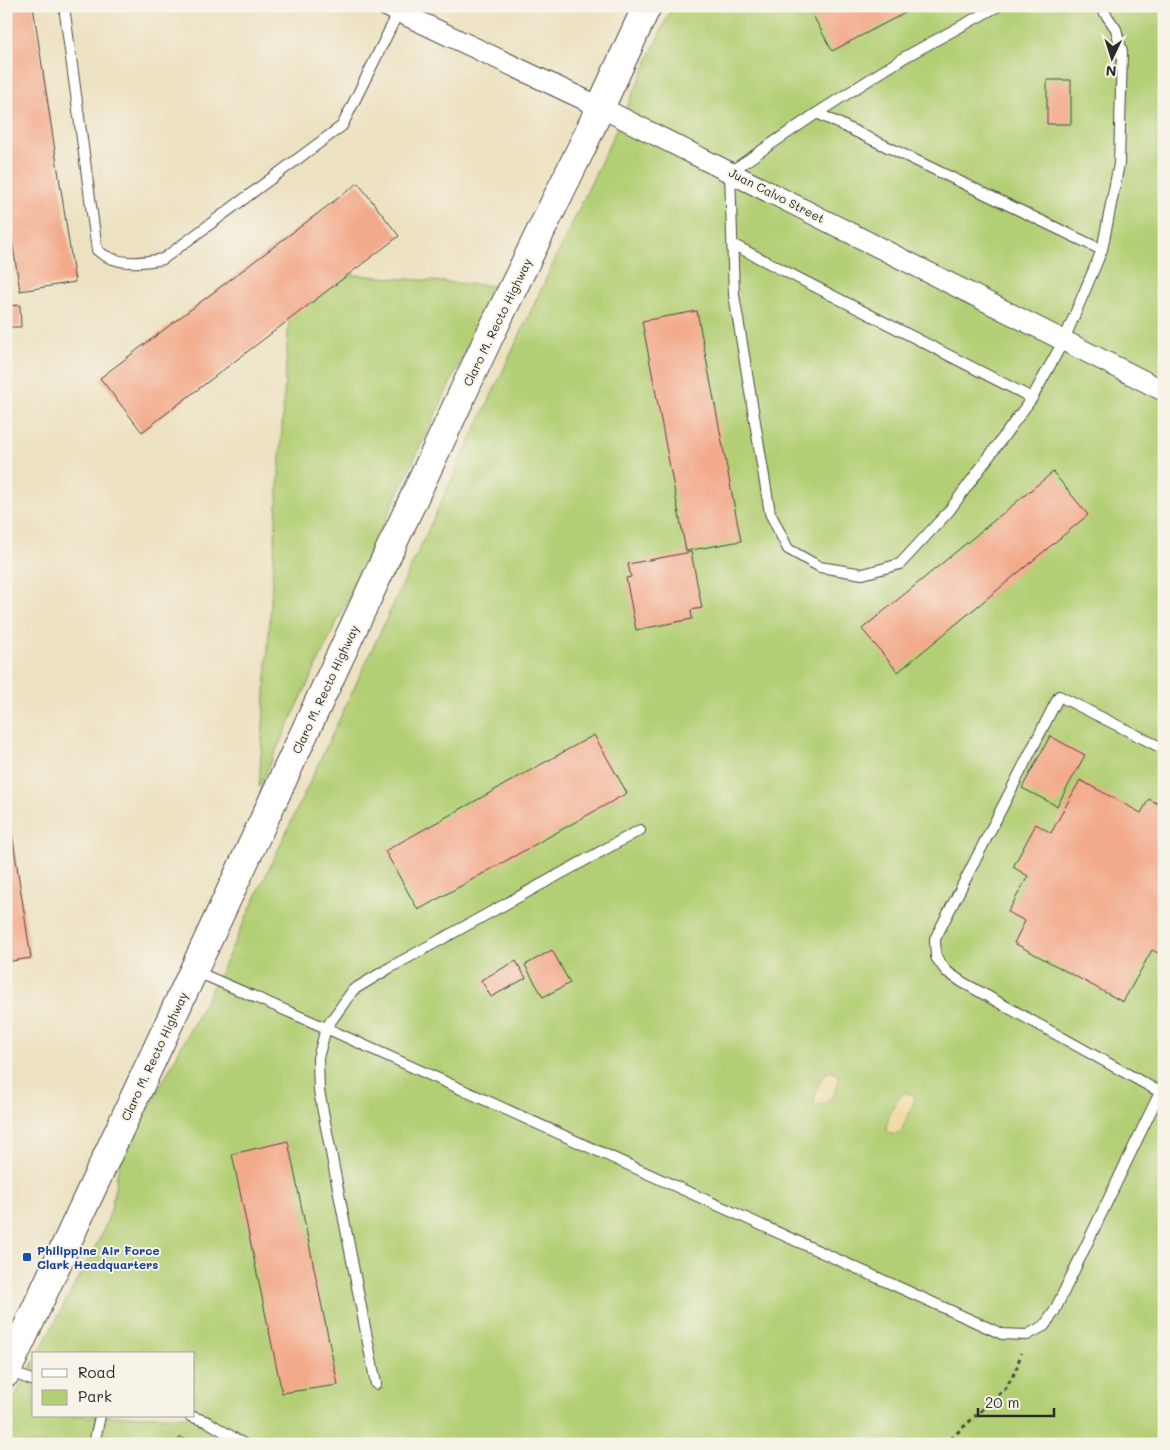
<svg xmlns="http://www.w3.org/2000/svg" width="1170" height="1450" viewBox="0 0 1170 1450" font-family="Mali,sans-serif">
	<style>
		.green { fill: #b3cf75; stroke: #6f7d50 }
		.sand { fill: #eeda9e; stroke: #8c8264 }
		.building { fill: #f3aa8b }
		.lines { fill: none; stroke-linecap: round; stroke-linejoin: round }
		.lane-casing { stroke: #484641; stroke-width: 12 }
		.street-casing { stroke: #484641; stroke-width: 22 }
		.secondary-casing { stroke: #484641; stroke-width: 30 }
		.path { stroke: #484641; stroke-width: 3; stroke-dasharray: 4 4; stroke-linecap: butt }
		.lane { stroke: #fff; stroke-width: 10 }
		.street { stroke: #fff; stroke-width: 20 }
		.secondary { stroke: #fff; stroke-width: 28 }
		.transit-dot { fill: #1a4fb4; stroke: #f7f3e8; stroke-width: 2 }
		.labels { text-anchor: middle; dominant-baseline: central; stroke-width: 4; stroke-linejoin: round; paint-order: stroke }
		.street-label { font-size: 12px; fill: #2b2b2b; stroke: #f7f3e8 }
		.transit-label { font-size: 12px; font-weight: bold; fill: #164399; stroke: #f7f3e8; text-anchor: start }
	</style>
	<rect width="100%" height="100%" fill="#f7f3e8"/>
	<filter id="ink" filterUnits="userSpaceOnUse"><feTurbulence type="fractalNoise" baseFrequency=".02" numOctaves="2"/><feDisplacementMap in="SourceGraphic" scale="10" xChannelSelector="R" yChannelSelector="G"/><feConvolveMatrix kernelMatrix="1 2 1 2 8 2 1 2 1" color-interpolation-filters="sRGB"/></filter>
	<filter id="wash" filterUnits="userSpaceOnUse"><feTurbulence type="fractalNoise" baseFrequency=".0096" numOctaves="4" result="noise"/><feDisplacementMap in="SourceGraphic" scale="20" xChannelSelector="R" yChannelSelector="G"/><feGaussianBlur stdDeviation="1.12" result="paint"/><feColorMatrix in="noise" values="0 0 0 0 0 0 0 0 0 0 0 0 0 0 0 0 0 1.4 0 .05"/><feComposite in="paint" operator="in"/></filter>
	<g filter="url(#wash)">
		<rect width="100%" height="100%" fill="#ece1c0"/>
		<path class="green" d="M672 6H1164V1444H6V1413L34 1361V1416H194V1354H38L103 1232 111 1210 118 1170 122 1160 222 969 639 81Z
			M292 270 496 286 259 787Z"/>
		<path class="sand" d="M830 1071 838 1074C842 1087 828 1109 814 1105 813 1095 820 1076 830 1071Z
			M906 1092 915 1096C914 1104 904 1128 898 1134 892 1135 889 1134 886 1129 888 1118 895 1096 906 1092Z"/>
		<g id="blocks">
			<path class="building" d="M6 6H33L75 282 20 291 6 202Z
				M808 6H918L832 51Z
				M1047 80H1071V124H1047Z
				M358 183 399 236 142 432 100 378Z
				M20 305 21 327H6V306Z
				M697 311 741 541 686 551 642 321Z
				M1053 472 1088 515 898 672 862 629Z
				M691 552 702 608 691 610 692 619 636 630 626 578 631 577 628 564Z
				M594 735 627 793 418 910 385 851Z
				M1050 736 1085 755 1057 806 1022 788Z
				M1080 780 1141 813 1149 799 1164 807V956L1152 950 1123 1002 1014 943 1025 921 1008 912 1028 876 1013 867 1036 824 1051 833Z
				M6 794 31 958 6 962Z
				M552 950 570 983 543 997 525 965Z
				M516 961 526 978 491 997 481 980Z
				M288 1141 338 1385 282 1393 232 1154Z
				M180 1437 196 1444H177Z"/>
		</g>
	</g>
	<g filter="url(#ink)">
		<use href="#blocks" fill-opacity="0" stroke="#484641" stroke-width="1"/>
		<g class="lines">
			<g class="lane-casing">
				<path id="lane" d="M64 6 97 250C115 266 141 263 163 259L342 126 400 9
					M998 6 905 57 817 113 730 172 734 295 770 513 788 549 820 567 863 574 900 564 949 511 1032 398 1064 340 1102 250 1119 164 1122 52 1116 29 1100 6
					M817 113 1102 250
					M732 244 1032 398
					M195 971 326 1028 1002 1334 1027 1335 1044 1326 1054 1312 1164 1084
					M1160 1092 962 982 946 971 936 957 935 939 1059 696 1164 749
					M9 1371 34 1381
					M376 1384 319 1091 318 1058 326 1028 353 990 391 967 640 830
					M190 1416 208 1422 244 1444
					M94 1444 100 1416"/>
			</g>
			<g class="street-casing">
				<path id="street" d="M386 6 600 107 1164 391"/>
			</g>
			<g class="secondary-casing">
				<path id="secondary" d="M6 1373 488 339 581 149 647 6"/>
			</g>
			<path class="path" d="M945 1444 1006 1388 1016 1370 1021 1353"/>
			<use href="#lane" class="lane"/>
			<use href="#street" class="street"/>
			<use href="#secondary" class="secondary"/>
		</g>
	</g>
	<rect class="transit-dot" x="22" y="1252" width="10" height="10" rx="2.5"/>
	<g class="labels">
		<g class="street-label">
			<text transform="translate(777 195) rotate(27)">Juan Calvo Street</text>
			<text transform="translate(497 322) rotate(-64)">Claro M. Recto Highway</text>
			<text transform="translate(325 689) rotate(-65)">Claro M. Recto Highway</text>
			<text transform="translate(154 1056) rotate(-65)">Claro M. Recto Highway</text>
		</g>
		<g class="transit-label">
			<text x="37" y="1250">Philippine Air Force<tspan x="37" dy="14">Clark Headquarters</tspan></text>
		</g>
	</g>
	<rect width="1170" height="1450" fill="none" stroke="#f7f3e8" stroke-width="25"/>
	<rect x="32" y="1352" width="162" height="65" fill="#f7f3e8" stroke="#a5a39c"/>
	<rect x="42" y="1369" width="25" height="8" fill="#ffffff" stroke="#a5a39c"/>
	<text x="78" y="1378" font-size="15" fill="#2b2b2b">Road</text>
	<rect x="42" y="1390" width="25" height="15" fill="#b3cf75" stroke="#a5a39c"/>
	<text x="78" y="1402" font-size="15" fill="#2b2b2b">Park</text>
	<g transform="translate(1112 58) rotate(184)" stroke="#f7f3e8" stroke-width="4" paint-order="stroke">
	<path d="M0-4L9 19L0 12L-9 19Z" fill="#2b2b2b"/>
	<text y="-8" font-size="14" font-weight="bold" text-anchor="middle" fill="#2b2b2b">N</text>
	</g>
	<path d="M978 1408v8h76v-8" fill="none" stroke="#2b2b2b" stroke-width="2.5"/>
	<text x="985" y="1408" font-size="15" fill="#2b2b2b" stroke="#f7f3e8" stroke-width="4" paint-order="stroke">20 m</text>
</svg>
